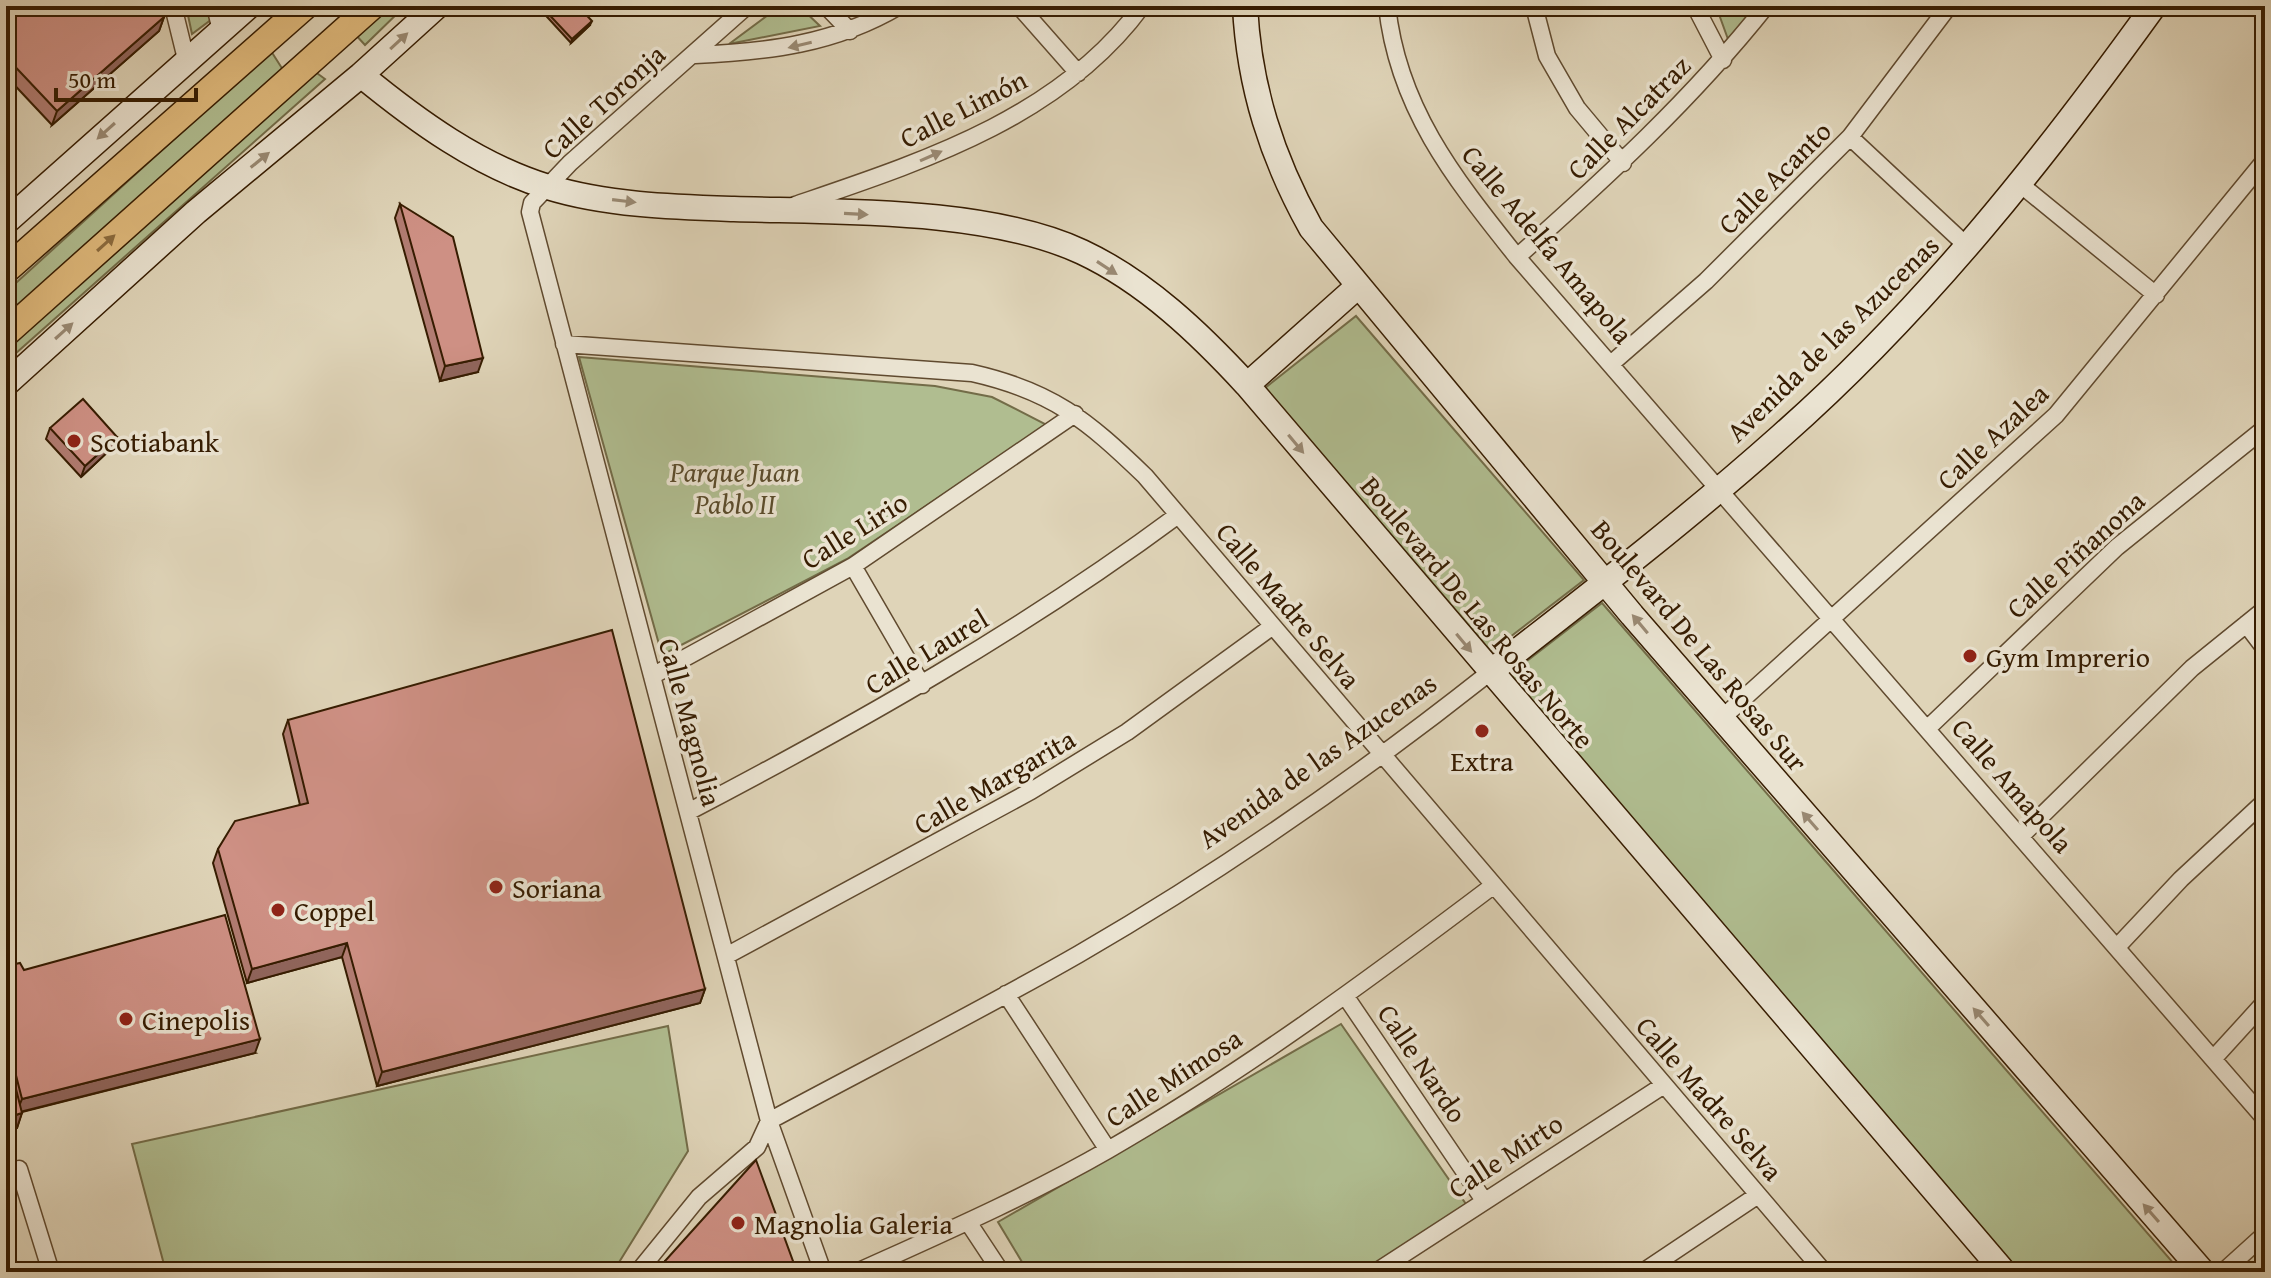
<svg xmlns="http://www.w3.org/2000/svg" width="2271" height="1278" viewBox="0 0 2271 1278" font-family="'Gentium Book Plus',serif">
	<style>
		.green { fill: #b0bd90; stroke: #736c48; stroke-width: 2 }
		.lines { fill: none; stroke-linecap: round; stroke-linejoin: round }
		.street-casing { stroke: #604a2f; stroke-width: 19 }
		.secondary-casing { stroke: #361c01; stroke-width: 27 }
		.primary-casing { stroke: #361c01; stroke-width: 29 }
		.street { stroke: #eae3d1; stroke-width: 16 }
		.secondary { stroke: #eae3d1; stroke-width: 24 }
		.primary { stroke: #e0ba7c; stroke-width: 26 }
		.wall { fill: #b17c72; stroke: #361c01; stroke-width: 2 }
		.shaded-wall { fill: #90655c; stroke: #361c01; stroke-width: 2 }
		.building { fill: #ce9084; stroke: #361c01; stroke-width: 2 }
		.oneway { fill: #998973 }
		.oneway2 { fill: #8b6b3e }
		.poi-dot { fill: #8f2418; stroke: #eae3d1; stroke-width: 3 }
		.labels { text-anchor: middle; dominant-baseline: central; stroke-width: 7; stroke-linejoin: round; paint-order: stroke }
		.street-label { font-size: 28px; fill: #361c01; stroke: #eae3d1 }
		.poi-label { font-size: 28px; fill: #361c01; stroke: #eae3d1; text-anchor: start }
		.park-label { font-size: 28px; font-style: italic; fill: #5b4c2c; stroke: #eae3d1 }
	</style>
	<rect width="100%" height="100%" fill="#dfd4b8"/>
	<filter id="stains"><feTurbulence type="fractalNoise" baseFrequency=".0025" numOctaves="4"/><feColorMatrix values="0 0 0 0 .2 0 0 0 0 .09 0 0 0 0 .02 0 0 0 .5 -.17"/></filter>
	<radialGradient id="worn" r=".72"><stop offset=".6" stop-color="#630" stop-opacity="0"/><stop offset="1" stop-color="#630" stop-opacity=".3"/></radialGradient>
	<path class="green" d="M186 6H209L212 19 192 34Z
		M385 6H405L365 45 354 33Z
		M780 6H799L820 26 729 44Z
		M1716 6H1755L1729 42Z
		M271 51 285 73 6 318V292Z
		M314 71 325 79 6 362V346Z
		M1356 316 1584 580 1488 654 1260 392Z
		M579 357 935 386 992 397 1047 425 847 559 662 655Z
		M1602 603 2181 1272H2020L1506 677Z
		M1341 1024 1468 1207 1369 1272H1028L998 1222Z
		M668 1026 688 1151 613 1272H166L132 1144Z"/>
	<g class="lines">
		<g class="street-casing">
			<path id="street" d="M173 6 186 59
				M215 6 221 31
				M747 6 570 163 532 203 530 212 769 1121 823 1272
				M826 6 850 31
				M1019 6 1078 73
				M1387 6C1398 109 1455 179 1517 257L2265 1119
				M1534 6 1547 56 1577 108 1623 163
				M1695 6 1723 60
				M695 55C767 52 835 44 899 6
				M1850 137 1968 247
				M2020 184 2156 295
				M795 205C921 162 1060 118 1142 6
				M1517 257C1606 178 1692 99 1766 6
				M564 344 972 373C1052 391 1087 420 1145 476L1824 1272
				M1612 363 1706 281 1850 137 1949 6
				M853 566 922 685
				M2246 624 2265 649
				M652 676 853 566 1075 414
				M1721 719 2056 415 2265 160
				M1929 727 2117 547 2265 428
				M688 812C858 723 1023 630 1178 515
				M2022 835 2192 668 2265 609
				M2117 947 2181 879 2265 801
				M726 956 1031 791 1127 732 1273 626
				M1006 994 1108 1150
				M1346 997 1483 1199
				M2214 1058 2265 1002
				M769 1121C873 1065 978 1012 1079 954 1222 871 1360 775 1489 673
				M19 1169 51 1272
				M968 1222 1001 1272
				M638 1272 699 1197 757 1147 769 1121
				M857 1272C941 1234 1028 1196 1108 1150 1242 1073 1371 978 1494 885
				M1376 1272 1664 1085
				M1643 1272 1758 1195
				M2223 1272 2265 1234"/>
		</g>
		<g class="secondary-casing">
			<path id="secondary" d="M1245 6C1249 87 1272 158 1311 228L1632 615 2203 1272
				M361 75C417 121 479 166 548 187 606 205 674 207 734 209 838 212 988 208 1082 252 1146 282 1200 334 1247 385L2004 1272
				M6 222 249 6
				M6 384 196 212 361 75 437 6
				M1247 385 1357 287
				M1489 673C1588 596 1688 519 1781 436 1924 310 2043 160 2154 6"/>
		</g>
		<g class="primary-casing">
			<path id="primary" d="M6 270 305 6
				M6 333 372 6"/>
		</g>
		<use href="#street" class="street"/>
		<use href="#secondary" class="secondary"/>
		<use href="#primary" class="primary"/>
	</g>
	<path class="wall" d="M6 6 164 17 159 31 52 125 6 76Z
		M537 6H578L590 25 571 43Z
		M400 204 478 372 440 381 395 218Z
		M50 428 117 437 113 447 81 477 46 439Z
		M288 720 705 989 700 1003 377 1086 342 957 247 983 213 863 218 849 300 805 283 734Z
		M6 966 24 970 255 1053 22 1112 17 1128 6 1131Z
		M665 1261 797 1272H661Z"/>
	<path class="shaded-wall" d="M164 17 159 31 52 125 57 111Z
		M592 21 590 25 571 43 572 39Z
		M483 358 478 372 440 381 445 366Z
		M117 437 113 447 81 477 85 466Z
		M347 943 342 957 247 983 252 969Z
		M705 989 700 1003 377 1086 382 1072Z
		M260 1039 255 1053 16 1113 22 1099Z
		M22 1113 17 1128 6 1131V1118Z"/>
	<path class="building" d="M6 6H154L164 17 57 111 6 57Z
		M541 6H578L592 21 572 39Z
		M400 204 453 237 483 358 445 366Z
		M83 399 117 437 85 466 50 428Z
		M612 630 705 989 382 1072 347 943 252 969 218 849 235 821 308 803 288 720Z
		M225 915 260 1039 22 1099 6 1036V966L20 963 24 970Z
		M6 1049 22 1113 6 1118Z
		M756 1160 797 1272H669L665 1261Z"/>
	<defs><path id="oneway-solid" d="M-6-.8H1V-3.2L6.5 0L1 3.2V.8H-6Z" transform="scale(2)"/></defs>
	<g class="oneway">
		<use href="#oneway-solid" transform="translate(399 41) rotate(-43)"/>
		<use href="#oneway-solid" transform="translate(800 45) rotate(167)"/>
		<use href="#oneway-solid" transform="translate(106 131) rotate(138)"/>
		<use href="#oneway-solid" transform="translate(931 156) rotate(-24)"/>
		<use href="#oneway-solid" transform="translate(260 160) rotate(-39)"/>
		<use href="#oneway-solid" transform="translate(624 201) rotate(7)"/>
		<use href="#oneway-solid" transform="translate(856 214) rotate(3)"/>
		<use href="#oneway-solid" transform="translate(1107 268) rotate(33)"/>
		<use href="#oneway-solid" transform="translate(64 331) rotate(-42)"/>
		<use href="#oneway-solid" transform="translate(1296 444) rotate(50)"/>
		<use href="#oneway-solid" transform="translate(1640 624) rotate(-130)"/>
		<use href="#oneway-solid" transform="translate(1464 643) rotate(50)"/>
		<use href="#oneway-solid" transform="translate(1810 821) rotate(-131)"/>
		<use href="#oneway-solid" transform="translate(1981 1017) rotate(-131)"/>
		<use href="#oneway-solid" transform="translate(2151 1213) rotate(-131)"/>
	</g>
	<use class="oneway2" href="#oneway-solid" transform="translate(106 243) rotate(-42)"/>
	<g class="poi-dot">
		<circle cx="74" cy="441" r="8"/>
		<circle cx="1970" cy="656" r="8"/>
		<circle cx="1482" cy="731" r="8"/>
		<circle cx="496" cy="887" r="8"/>
		<circle cx="278" cy="910" r="8"/>
		<circle cx="126" cy="1019" r="8"/>
		<circle cx="738" cy="1223" r="8"/>
	</g>
	<g class="labels">
		<g class="street-label">
			<text transform="translate(603 101) rotate(-42)">Calle Toronja</text>
			<text transform="translate(963 108) rotate(-27)">Calle Limón</text>
			<text transform="translate(1628 117) rotate(-45)">Calle Alcatraz</text>
			<text transform="translate(1774 177) rotate(-45)">Calle Acanto</text>
			<text transform="translate(1548 244) rotate(50)">Calle Adelfa Amapola</text>
			<text transform="translate(1832 338) rotate(-44)">Avenida de las Azucenas</text>
			<text transform="translate(1992 436) rotate(-43)">Calle Azalea</text>
			<text transform="translate(854 530) rotate(-32)">Calle Lirio</text>
			<text transform="translate(2075 554) rotate(-42)">Calle Piñanona</text>
			<text transform="translate(1289 605) rotate(50)">Calle Madre Selva</text>
			<text transform="translate(1478 612) rotate(50)">Boulevard De Las Rosas Norte</text>
			<text transform="translate(1700 645) rotate(50)">Boulevard De Las Rosas Sur</text>
			<text transform="translate(926 651) rotate(-31)">Calle Laurel</text>
			<text transform="translate(691 722) rotate(75)">Calle Magnolia</text>
			<text transform="translate(1317 760) rotate(-35)">Avenida de las Azucenas</text>
			<text transform="translate(994 781) rotate(-30)">Calle Margarita</text>
			<text transform="translate(2013 785) rotate(49)">Calle Amapola</text>
			<text transform="translate(1423 1063) rotate(56)">Calle Nardo</text>
			<text transform="translate(1173 1077) rotate(-33)">Calle Mimosa</text>
			<text transform="translate(1710 1098) rotate(49)">Calle Madre Selva</text>
			<text transform="translate(1505 1155) rotate(-33)">Calle Mirto</text>
		</g>
		<g class="poi-label">
			<text x="90" y="441">Scotiabank</text>
			<text x="1986" y="656">Gym Imprerio</text>
			<text x="1482" y="760" text-anchor="middle">Extra</text>
			<text x="512" y="887">Soriana</text>
			<text x="294" y="910">Coppel</text>
			<text x="142" y="1019">Cinepolis</text>
			<text x="754" y="1223">Magnolia Galeria</text>
		</g>
		<g class="park-label">
			<text x="735" y="471">Parque Juan<tspan x="735" dy="32">Pablo II</tspan></text>
		</g>
	</g>
	<rect width="2271" height="1278" fill="none" stroke="#dfd4b8" stroke-width="32"/>
	<rect x="8" y="8" width="2255" height="1262" fill="none" stroke="#361c01" stroke-width="4"/>
	<rect x="16" y="16" width="2239" height="1246" fill="none" stroke="#361c01" stroke-width="2"/>
	<path d="M56 88v12h140v-12" fill="none" stroke="#361c01" stroke-width="4"/>
	<text x="68" y="88" font-size="24" fill="#361c01" stroke="#eae3d1" stroke-width="6" paint-order="stroke">50 m</text>
	<rect width="100%" height="100%" filter="url(#stains)"/>
	<rect width="100%" height="100%" fill="url(#worn)"/>
</svg>
